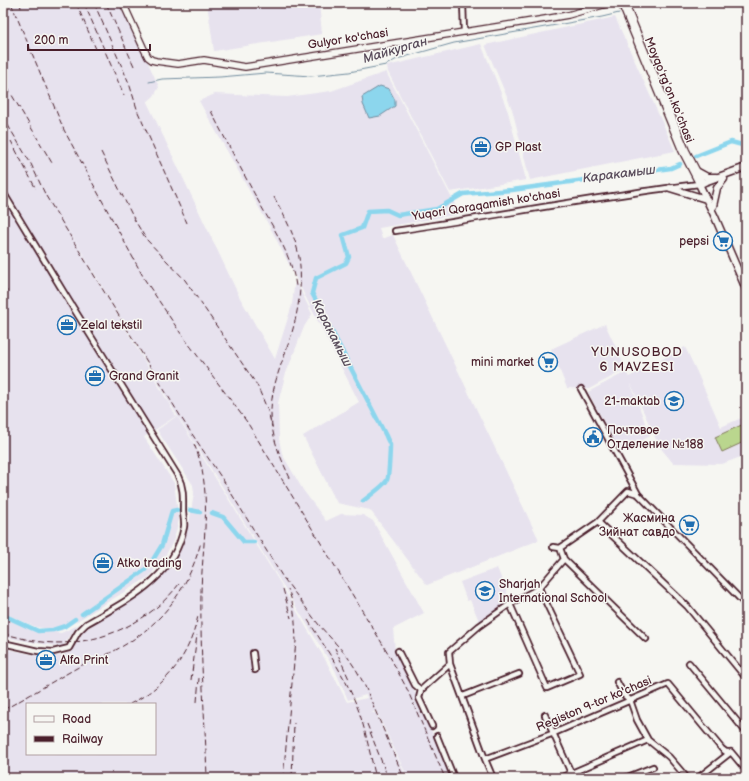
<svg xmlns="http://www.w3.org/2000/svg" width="749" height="781" viewBox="0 0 749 781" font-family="'Balsamiq Sans',sans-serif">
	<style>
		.built { fill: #e7e2ee; fill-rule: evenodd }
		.green { fill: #bad68e; stroke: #827a5c }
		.water { fill: #8cd6ed; stroke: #728d9f }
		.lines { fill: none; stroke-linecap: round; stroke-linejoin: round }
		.stream { stroke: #728d9f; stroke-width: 1 }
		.canal { stroke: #8cd6ed; stroke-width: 4.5 }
		.minor-casing { stroke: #4a1f2b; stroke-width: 8 }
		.tertiary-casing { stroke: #4a1f2b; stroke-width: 8 }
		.secondary-casing { stroke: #4a1f2b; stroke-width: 9 }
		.minor { stroke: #f6f6f2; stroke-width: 4.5 }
		.tertiary { stroke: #f6f6f2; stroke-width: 5.5 }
		.secondary { stroke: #f6f6f2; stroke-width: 6 }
		.rail { stroke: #4a1f2b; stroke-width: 1; stroke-dasharray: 6 3; stroke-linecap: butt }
		.labels { text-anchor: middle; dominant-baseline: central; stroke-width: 3; stroke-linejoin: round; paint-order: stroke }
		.street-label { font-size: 12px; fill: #4a1f2b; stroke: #f6f6f2 }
		.poi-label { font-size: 12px; fill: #4a1f2b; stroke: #f6f6f2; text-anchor: start }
		.water-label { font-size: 13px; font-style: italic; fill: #5a4d5c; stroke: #f6f6f2 }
		.neighbourhood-label { font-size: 13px; letter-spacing: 1px; fill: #4a1f2b; stroke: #f6f6f2 }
	</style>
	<rect width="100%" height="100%" fill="#f6f6f2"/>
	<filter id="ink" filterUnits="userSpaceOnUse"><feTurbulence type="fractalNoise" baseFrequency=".025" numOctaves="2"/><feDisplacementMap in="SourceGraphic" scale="8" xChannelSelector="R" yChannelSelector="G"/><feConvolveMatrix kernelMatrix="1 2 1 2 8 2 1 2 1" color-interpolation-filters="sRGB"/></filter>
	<g filter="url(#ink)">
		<path class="built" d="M3 3H121L159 87 154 96 147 102 240 298 275 359 292 305 295 279 312 314 304 327 285 376 278 403 279 439 282 454 303 490 326 521 341 514 363 515 373 521 424 613 393 629 395 651 419 701 451 778H408L376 711 371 713H376L407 778H3V648L34 655 61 656 71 652 84 631 104 617 151 588 166 572 175 556 189 524 194 493 193 485 157 430 177 416 282 586 326 661 347 702 367 698 366 695 348 700 335 670 220 483 177 415 58 211 176 416 144 437 174 483 179 520 174 539 167 553 150 576 61 631 36 627 3 613ZM27 704H155V754H27Z
			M207 3H319L322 34 214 51Z
			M615 17 675 151 530 180 512 109 485 45Z
			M481 44 496 80 508 112 526 180 450 192 388 72 387 66Z
			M386 72 460 214 379 228 382 239 393 235 539 540 427 585 370 510 337 503 303 436 359 402 272 231 199 101 215 94 287 97 331 91Z
			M605 324 626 369 589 389 567 388 551 349Z
			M685 347 696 370 721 427 746 416V455L722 464 673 463 659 446 630 382 650 436 620 452 588 392 626 372 629 377Z
			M497 568 511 602 480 623 470 600 467 601 460 582Z
			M3 615 38 629 61 633 78 625 63 646H54L3 637Z"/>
		<path class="green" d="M746 423V441L722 452 715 437Z"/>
		<path class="water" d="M380 86 389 89 395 100V106L380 116 369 118 363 104 362 97Z"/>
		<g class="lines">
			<path class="stream" d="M647 4 651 3
				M149 82 162 79 220 77 266 73 311 76 349 72 386 65 397 59 454 43 602 17 619 13"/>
			<path class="canal" d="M696 156 731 142 746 146
				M363 501C368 497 385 485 387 480 389 478 390 448 390 445 389 442 387 439 386 436L312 293 316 278 346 263 349 257 343 235 362 228 368 211 387 210 398 215 437 209 463 194 512 190 671 168 680 164
				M190 510 200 512
				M212 513 223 517 244 542H254
				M82 614 145 570 154 558 162 545 171 514 172 511 177 510
				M3 615 38 631 53 630 65 626 75 619"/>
			<g class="minor-casing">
				<path id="minor" d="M463 3 464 32
					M626 4 636 3
					M3 192 69 301 178 476C184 488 183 498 183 511 183 516 185 522 184 527 174 579 127 600 86 624L78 632 69 648 53 652 38 651 3 643
					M395 231C497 216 597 196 699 184
					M581 389 638 494
					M598 522 687 606 746 678
					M553 547 560 548
					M560 548 598 522 628 491 638 494 746 605
					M564 559 646 639
					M510 604 547 688 580 674 539 588
					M398 651 415 685 421 690
					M253 653 255 670
					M689 663 746 732
					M617 682 624 695 630 700
					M463 696 519 674
					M630 700 637 720 648 740 669 757 687 778
					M545 715 571 773
					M432 726 419 698 421 690 450 664
					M437 736 454 778
					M485 759 554 733 668 684 722 749 726 752H731L746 770
					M493 778 485 759 450 664 449 652 479 626 510 604 539 588 564 559 560 548
					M560 778 648 740
					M625 778 653 767
					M698 778 731 752"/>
			</g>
			<g class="tertiary-casing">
				<path id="tertiary" d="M123 3 143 47 148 57 152 60 156 61 178 64 204 60 245 67 545 19 568 15 610 3
					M621 3 682 151 699 184
					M625 3 686 150 703 183"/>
			</g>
			<g class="secondary-casing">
				<path id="secondary" d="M696 171 707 177H716
					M699 184 715 217 746 289
					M699 184 746 167
					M670 188 706 199
					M713 206 717 188 724 179"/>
			</g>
			<use href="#minor" class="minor"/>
			<use href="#tertiary" class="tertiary"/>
			<use href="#secondary" class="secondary"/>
			<path class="rail" d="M11 3 64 130 145 280 179 331 247 422 388 653 407 689 445 778
				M20 3 21 8
				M76 3 96 49
				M84 3 124 95
				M94 3 129 83 138 112 187 223
				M106 3 134 66
				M3 80 52 163
				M211 111C225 139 240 167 255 195 271 225 291 252 296 286
				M3 117 31 164 46 196 100 285 184 422 225 483 282 576 319 625 347 656 357 671 364 684 404 778
				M11 141 36 189
				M101 152 134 219 146 239 185 280 257 385 268 411 272 427
				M274 197C286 219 299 242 300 267 302 290 297 317 290 339 282 363 271 387 271 412 271 436 280 457 290 478
				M3 294 9 290
				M194 444C214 491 202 544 201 593 200 655 205 717 207 778
				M283 589 291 618
				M308 620C326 649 346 677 358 709 366 731 370 755 376 778
				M3 634C16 636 29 641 42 642 93 648 148 625 179 584
				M335 648 349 679
				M191 680 197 635
				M197 702 199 678
				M130 704C167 685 189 657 198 616
				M3 710C31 695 58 678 86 663 93 660 101 658 108 654 157 630 187 594 201 542
				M367 724 388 778
				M283 778 296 641C295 622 295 607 288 589
				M292 778 294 723"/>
		</g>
	</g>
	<defs>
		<g id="office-ring" transform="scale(1)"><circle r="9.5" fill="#f6f6f2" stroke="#1f6fb2" stroke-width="1.5"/><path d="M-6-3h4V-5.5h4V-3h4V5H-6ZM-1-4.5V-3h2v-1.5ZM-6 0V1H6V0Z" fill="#1f6fb2"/></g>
		<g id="supermarket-ring" transform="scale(1)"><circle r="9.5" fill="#f6f6f2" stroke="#1f6fb2" stroke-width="1.5"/><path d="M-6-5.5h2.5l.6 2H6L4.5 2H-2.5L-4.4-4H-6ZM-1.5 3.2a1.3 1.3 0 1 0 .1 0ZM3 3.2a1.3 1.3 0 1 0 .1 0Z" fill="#1f6fb2"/></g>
		<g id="school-ring" transform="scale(1)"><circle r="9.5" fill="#f6f6f2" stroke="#1f6fb2" stroke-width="1.5"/><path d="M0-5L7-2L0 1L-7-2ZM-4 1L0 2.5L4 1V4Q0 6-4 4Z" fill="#1f6fb2"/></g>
		<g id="civic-ring" transform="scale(1)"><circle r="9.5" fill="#f6f6f2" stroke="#1f6fb2" stroke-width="1.5"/><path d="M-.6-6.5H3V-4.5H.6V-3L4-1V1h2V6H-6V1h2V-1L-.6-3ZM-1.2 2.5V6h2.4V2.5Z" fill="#1f6fb2"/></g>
	</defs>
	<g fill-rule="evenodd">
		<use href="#office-ring" x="481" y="147"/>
		<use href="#supermarket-ring" x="723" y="241"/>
		<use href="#office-ring" x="67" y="325"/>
		<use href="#supermarket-ring" x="548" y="362"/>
		<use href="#office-ring" x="95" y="376"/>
		<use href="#school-ring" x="674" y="401"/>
		<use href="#civic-ring" x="593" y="437"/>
		<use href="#supermarket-ring" x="689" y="525"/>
		<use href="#office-ring" x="103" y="563"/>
		<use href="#school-ring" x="485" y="591"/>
		<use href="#office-ring" x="46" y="660"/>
	</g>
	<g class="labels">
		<g class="street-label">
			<text transform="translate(348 39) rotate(-9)">Gulyor ko'chasi</text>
			<text transform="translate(669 90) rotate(68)">Moyqoʻrgʻon koʻchasi</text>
			<text transform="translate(486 205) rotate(-9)">Yuqori Qoraqamish ko'chasi</text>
			<text transform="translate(594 704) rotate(-23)">Registon 9-tor ko'chasi</text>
		</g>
		<g class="poi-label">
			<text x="495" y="147">GP Plast</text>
			<text x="709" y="241" text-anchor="end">pepsi</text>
			<text x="81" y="325">Zelal tekstil</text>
			<text x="534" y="362" text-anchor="end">mini market</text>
			<text x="109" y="376">Grand Granit</text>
			<text x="660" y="401" text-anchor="end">21-maktab</text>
			<text x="607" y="430">Почтовое<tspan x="607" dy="14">Отделение №188</tspan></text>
			<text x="675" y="518" text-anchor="end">Жасмина<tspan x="675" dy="14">Зийнат савдо</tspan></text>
			<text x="117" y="563">Atko trading</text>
			<text x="499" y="584">Sharjah<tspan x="499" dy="14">International School</tspan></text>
			<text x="60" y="660">Alfa Print</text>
		</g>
		<g class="water-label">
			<text transform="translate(395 50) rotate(-16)">Майкурган</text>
			<text transform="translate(619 174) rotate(-7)">Каракамыш</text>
			<text transform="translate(332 333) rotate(63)">Каракамыш</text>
		</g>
		<g class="neighbourhood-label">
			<text x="637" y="352">YUNUSOBOD<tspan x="637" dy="15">6 MAVZESI</tspan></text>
		</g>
	</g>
	<rect width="749" height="781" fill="none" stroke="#f6f6f2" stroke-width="16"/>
	<rect x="8" y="8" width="733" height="765" fill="none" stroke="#4a1f2b" stroke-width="1.5" filter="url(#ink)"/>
	<rect x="26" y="703" width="130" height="52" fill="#f6f6f2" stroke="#b1a0a2"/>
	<rect x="34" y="716" width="20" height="6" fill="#f6f6f2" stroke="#b1a0a2"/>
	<text x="62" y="723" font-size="12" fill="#4a1f2b">Road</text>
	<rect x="34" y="736" width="20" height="6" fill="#4a1f2b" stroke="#b1a0a2"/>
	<text x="62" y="743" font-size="12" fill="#4a1f2b">Railway</text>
	<path d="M28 44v6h122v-6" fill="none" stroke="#4a1f2b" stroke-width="2"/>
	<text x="34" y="44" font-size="12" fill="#4a1f2b" stroke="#f6f6f2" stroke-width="3" paint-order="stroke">200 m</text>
</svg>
